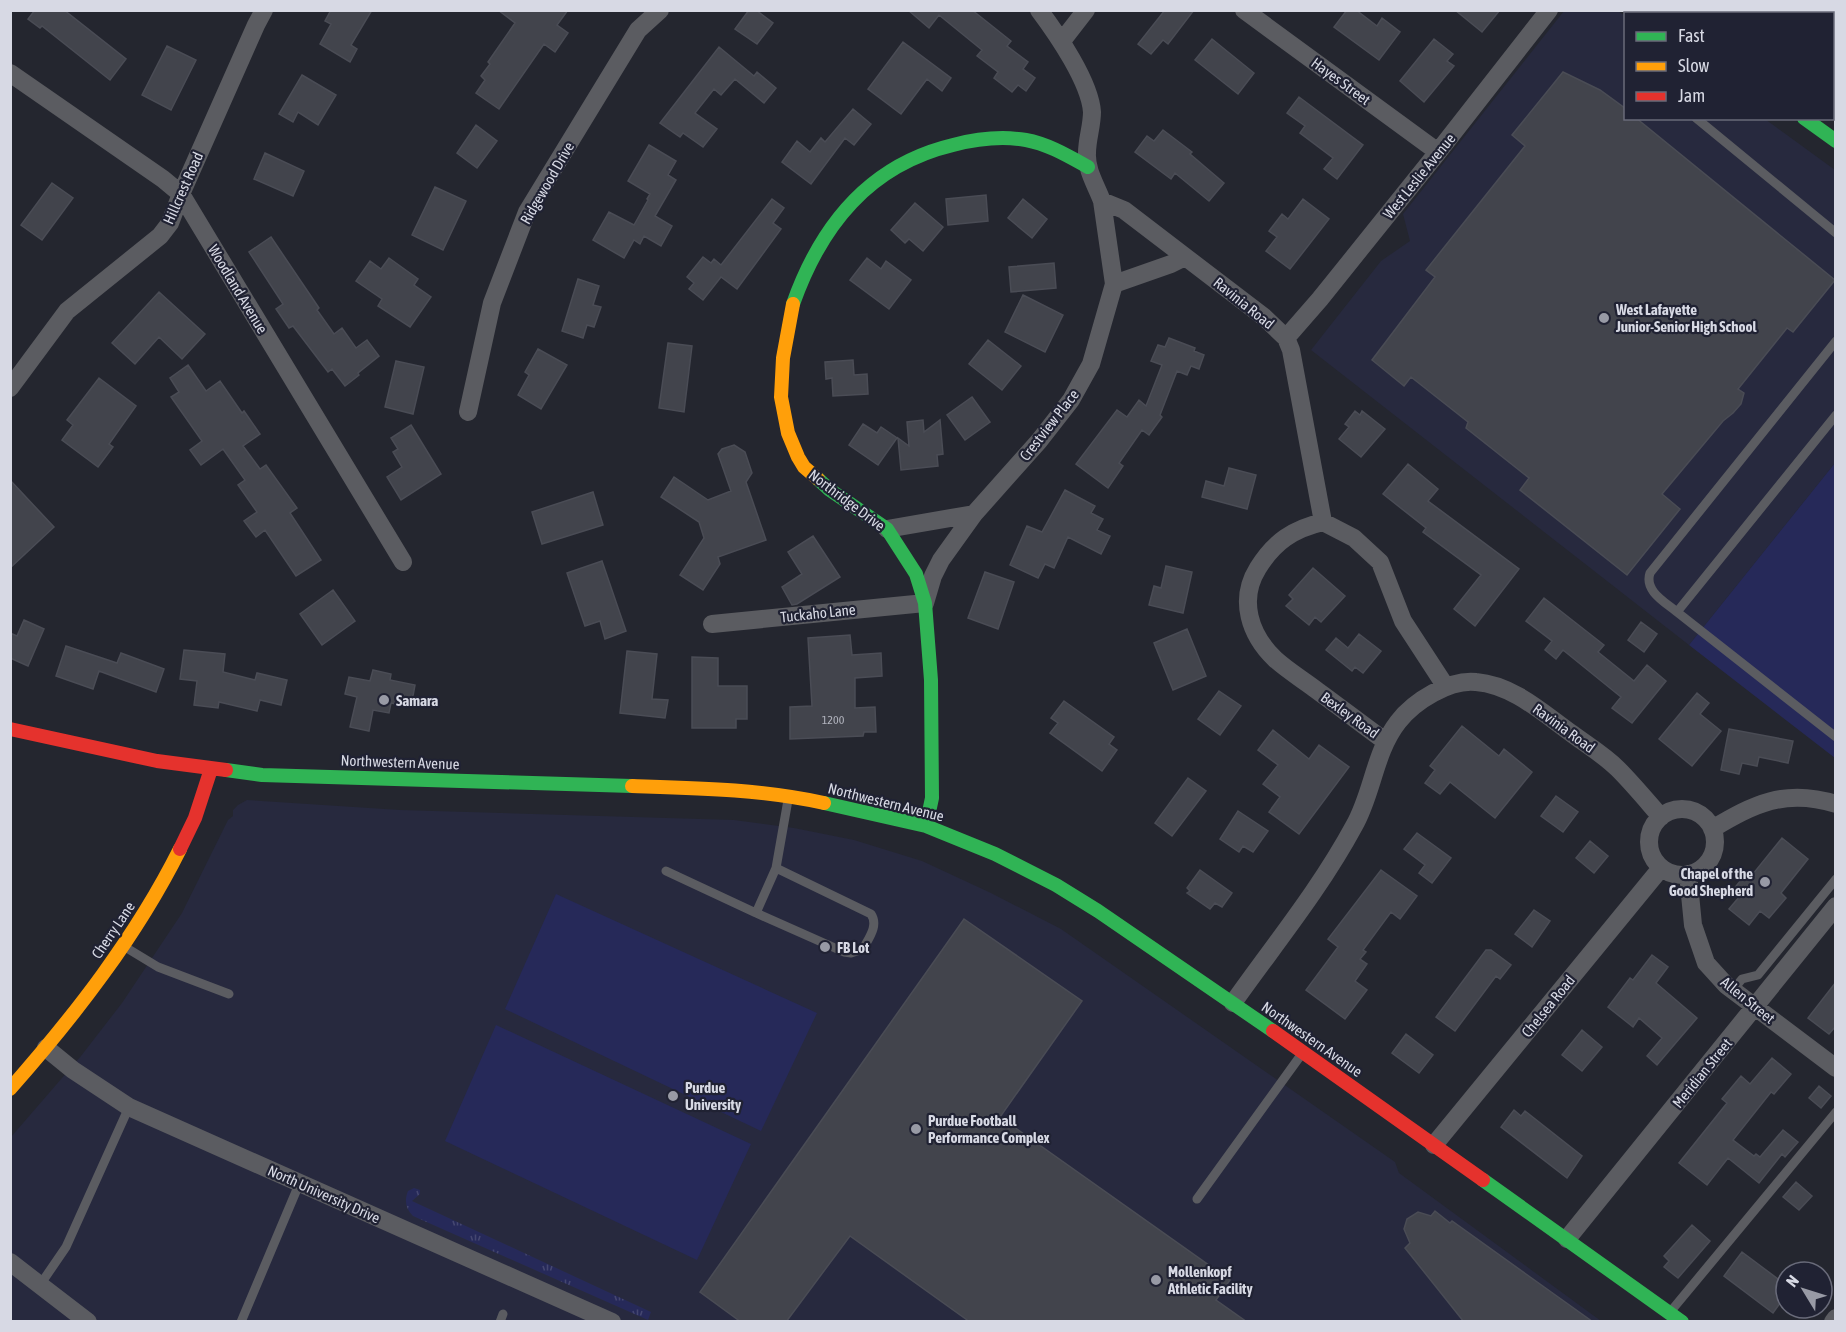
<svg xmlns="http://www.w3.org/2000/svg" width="1846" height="1332" viewBox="0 0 1846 1332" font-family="'Asap Condensed',sans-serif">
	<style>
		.built { fill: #27293e }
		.grass { fill: url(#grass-tufts) }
		.pitch { fill: #262959 }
		.building { fill: #42444c; stroke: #4a4c55; stroke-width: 1.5 }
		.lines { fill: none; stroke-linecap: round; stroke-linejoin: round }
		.lane { stroke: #5b5c61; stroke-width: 9 }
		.street { stroke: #5b5c61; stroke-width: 18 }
		.fast { stroke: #30b455; stroke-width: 14 }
		.slow { stroke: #ff9f0a; stroke-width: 14 }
		.jam { stroke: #e5322d; stroke-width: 14 }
		.poi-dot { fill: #989aa5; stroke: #202233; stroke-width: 2 }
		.labels { text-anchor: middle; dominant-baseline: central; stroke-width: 4.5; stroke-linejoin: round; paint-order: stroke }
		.number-label { font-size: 12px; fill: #b2b4be }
		.street-label { font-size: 15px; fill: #d7d9e4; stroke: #202233 }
		.poi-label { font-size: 15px; font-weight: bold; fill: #d7d9e4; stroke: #202233; text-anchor: start }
	</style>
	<defs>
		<pattern id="grass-tufts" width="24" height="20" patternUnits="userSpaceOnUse" patternTransform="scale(1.5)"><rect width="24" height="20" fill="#262959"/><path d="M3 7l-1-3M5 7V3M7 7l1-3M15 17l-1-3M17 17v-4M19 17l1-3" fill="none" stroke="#454771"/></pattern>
	</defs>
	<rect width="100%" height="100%" fill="#24262f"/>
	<path class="built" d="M1564 11H1618L1625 16 1626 118 1765 119 1835 170V463L1689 645 1311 350 1381 261 1410 241 1403 214Z
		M247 800 400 810 734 820 794 828 854 840 922 861 991 893 1061 929 1395 1162 1399 1173 1601 1321 11 1322V1137L81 1056 122 1003 182 913 228 820 233 816V810L238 805Z"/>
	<path class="grass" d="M414 1188 420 1190V1194L412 1201 651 1312 648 1320 413 1216C406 1209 404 1201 408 1191Z"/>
	<path class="pitch" d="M1835 463V758L1689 645Z
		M556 894 817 1013 761 1131 505 1009Z
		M496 1025 751 1144 697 1260 445 1141Z"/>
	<path class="building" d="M35 10H64L126 59 110 80 42 26 40 28 28 19Z
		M331 10H372L351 45 357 49 350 62 320 44 331 24 325 21Z
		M498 10H568L557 25 568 33 555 52 544 44 499 109 476 93 485 80 481 76 490 64 488 62 515 23Z
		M749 10H756L773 23 757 44 735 29Z
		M908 10H972L1011 41 1007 46 1028 62 1023 69 1035 78 1026 91 1018 85 1012 92 994 78 998 72 977 56 982 50 939 15 929 28Z
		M1165 10H1194L1168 44 1163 40 1151 54 1138 44Z
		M1347 10H1356L1377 26 1382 18 1400 32 1379 60 1334 27Z
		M1455 10H1500L1482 32Z
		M1212 39 1254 73 1238 94 1195 60Z
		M1434 39 1453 54 1447 61 1454 66 1424 102 1400 81Z
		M903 42 951 78 942 91 927 79 901 114 868 89Z
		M167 46 196 60 171 110 142 95Z
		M719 47 754 76 757 72 776 88 764 103 735 79 721 95 714 89 695 113 717 129 703 147 683 133 680 137 660 123Z
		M1563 72 1600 90 1626 109V118H1636L1835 280 1793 332 1787 328 1738 389 1744 393 1741 404 1733 413 1723 421 1662 494 1680 509 1627 575 1520 490 1529 478 1466 428 1468 422 1411 377 1404 386 1372 360 1435 277 1426 270 1525 146 1512 135Z
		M302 75 336 95 318 125 298 112 293 122 279 114Z
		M1299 97 1363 145 1337 179 1324 169 1333 158 1300 133 1305 126 1287 113Z
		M853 109 871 124 854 145 845 138 811 184 782 162 797 141 810 152 821 138 825 142Z
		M476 125 497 141 477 168 457 153Z
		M1163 130 1192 152 1190 154 1224 183 1209 201 1175 173 1171 179 1135 152 1147 136 1154 141Z
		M649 145 676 161 668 175 676 180 655 216 672 226 661 246 644 236 640 244 634 240 624 258 593 240 609 212 634 225 648 200 647 199 650 194 628 181Z
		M265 153 304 171 293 196 254 179Z
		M52 183 73 198 42 240 21 225Z
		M435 187 466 201 443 250 412 235Z
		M986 195 988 221 948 225 946 199Z
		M772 199 784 208 773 223 781 229 737 289 721 277 703 300 689 289 694 283 687 277 703 257 711 263 714 259 721 265Z
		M1023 199 1047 219 1032 238 1008 218Z
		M1303 199 1329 219 1290 269 1266 251 1277 237 1269 231 1282 214 1288 219Z
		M915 203 943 227 923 251 909 239 905 243 891 230Z
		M271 237 319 308 317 310 334 334 342 328 356 348 367 340 379 356 358 373 359 375 345 386 332 369 328 372 293 326 289 328 276 309 283 304 249 252Z
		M389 258 418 279 414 285 431 297 410 327 378 306 382 299 356 281 370 261 381 269Z
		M867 258 881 269 886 261 911 280 889 309 850 280Z
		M1054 263 1056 288 1011 292 1009 267Z
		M578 279 599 286 593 305 601 307 594 327 587 325 583 338 562 331Z
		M159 292 205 334 182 359 159 337 135 364 112 343Z
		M1023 295 1063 315 1045 352 1005 332Z
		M1169 338 1195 348 1194 351 1204 355 1199 369 1191 366 1187 375 1177 371 1160 415 1162 417 1149 435 1142 430 1119 463 1123 466 1108 488 1076 464 1117 410 1127 417 1139 400 1146 406 1162 365 1151 361 1158 345 1165 347Z
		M988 340 1021 366 1002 390 969 364Z
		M668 343 692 346 684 412 659 408Z
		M538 349 567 365 541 409 518 395 529 375 525 372Z
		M853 360 854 375 867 374 868 394 833 396 832 378 826 379 825 362Z
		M396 361 424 367 413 414 385 407Z
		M188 365 206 391 220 381 242 413 244 411 260 434 243 446 260 469 266 465 297 508 290 513 321 560 296 576 265 530 256 537 244 521 257 512 238 485 245 480 223 449 201 465 190 450 202 441 171 397 179 392 170 378Z
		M99 378 136 406 109 444 113 447 98 467 62 440 73 425 67 420Z
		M972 397 990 422 965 440 947 415Z
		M1355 411 1360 415 1362 411 1385 429 1361 457 1339 439 1349 427 1345 424Z
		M923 420 924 432 940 420 943 454 937 455 938 466 901 470 898 438 909 446 907 422Z
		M863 424 877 433 881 427 897 438 878 465 849 445Z
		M411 425 441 474 401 500 387 477 402 467 393 452 398 449 391 438Z
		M734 445 745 452 752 473 746 482 766 540 718 557 720 564 703 590 680 575 704 538 699 522 661 497 674 477 708 500 731 491 718 454 722 449Z
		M1408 464 1438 489 1428 501 1519 569 1475 626 1454 609 1481 575 1423 532 1426 528 1383 494Z
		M1229 468 1256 475 1247 509 1202 497 1206 481 1224 486Z
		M10 480 54 527 10 568Z
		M1065 490 1095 506 1091 513 1103 519 1097 530 1110 536 1101 554 1068 537 1054 568 1045 564 1038 578 1010 565 1027 526 1042 532Z
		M593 492 603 525 542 544 532 512Z
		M813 536 840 577 797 604 792 605 782 587 802 574 788 552Z
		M602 561 626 631 605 639 600 621 585 626 567 573Z
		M1166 566 1192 572 1183 613 1149 605 1154 586 1161 588Z
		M1313 568 1345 596 1321 622 1315 617 1309 625 1286 606 1293 599 1289 595Z
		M985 572 1014 582 998 629 968 618Z
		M333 590 355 621 322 645 300 614Z
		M1544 598 1604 645 1598 652 1634 681 1647 665 1666 681 1632 723 1612 708 1621 697 1563 650 1556 659 1545 650 1552 641 1526 621Z
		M24 620 44 629 28 666 10 658V633L17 636Z
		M1641 622 1657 634 1644 652 1628 640Z
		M1187 629 1206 676 1173 690 1154 643Z
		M1359 634 1381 651 1363 673 1355 667 1352 671 1326 650 1336 638 1348 648Z
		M850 635 852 655 881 653 882 676 855 678V708L875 707 876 732H864L863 736 790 739V707L812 706 808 638Z
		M66 646 117 663 121 653 164 669 156 692 99 671 93 689 56 676Z
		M184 650 225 654 223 672 255 680 257 673 287 680 281 705 260 700 257 711 219 702 218 708 194 705 197 681 180 679Z
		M627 651 657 654 652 699 668 700 665 718 620 713Z
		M692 657 718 658V686H747V719H736V728H692Z
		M373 670 391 674 390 680 415 685 411 707 391 703 389 713 373 710 369 731 350 727 357 697 345 694 349 677 370 681Z
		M1219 691 1241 706 1220 735 1198 719Z
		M1697 693 1709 703 1700 714 1721 731 1692 766 1659 739Z
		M1064 701 1114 737 1109 744 1117 750 1102 771 1050 733 1058 723 1051 718Z
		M1462 726 1499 756 1504 749 1532 772 1495 818 1450 782 1440 794 1425 783 1435 770 1430 766Z
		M1729 729 1793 741 1788 763 1759 757 1757 766 1742 763 1739 774 1721 770Z
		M1273 730 1309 759 1319 745 1349 767 1299 834 1269 812 1280 797 1263 784 1278 765 1258 750Z
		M1188 778 1206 791 1172 836 1155 823Z
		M1556 796 1578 812 1563 832 1541 816Z
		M1238 811 1268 831 1253 852 1243 846 1239 852 1220 839Z
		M1417 833 1451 858 1432 883 1419 873 1425 865 1404 849Z
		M1782 838 1808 859 1781 893 1786 898 1769 918 1760 911 1749 925 1729 909 1740 896 1733 890 1749 870 1753 874Z
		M1590 841 1608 856 1594 873 1576 858Z
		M1200 870 1232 893 1222 907 1215 903 1210 909 1187 893 1190 891 1187 888Z
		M1381 870 1417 896 1400 919 1391 912 1363 950 1366 952 1360 959 1367 964 1355 981 1367 990 1345 1019 1306 990 1338 947 1328 939Z
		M1534 910 1550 921 1532 947 1515 934Z
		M964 919 1082 1001 1000 1117 1230 1280 1216 1300 1247 1322H970L850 1236 786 1322H741L700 1292Z
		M1486 950H1491L1511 965 1500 979 1496 976 1455 1031 1436 1017Z
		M1652 955 1668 967 1656 983 1697 1018 1657 1065 1647 1056 1662 1038 1639 1018 1633 1027 1608 1007 1630 978 1633 980Z
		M1836 982V1026L1829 1034 1808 1018Z
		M1582 1030 1602 1047 1582 1071 1562 1055Z
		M1406 1034 1433 1055 1419 1073 1392 1053Z
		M1772 1058 1791 1074 1774 1094 1771 1092 1733 1140 1754 1156 1756 1154 1760 1157 1783 1130 1798 1142 1785 1157 1782 1154 1759 1183 1728 1158 1707 1185 1679 1163 1727 1103 1722 1099 1741 1076 1750 1084Z
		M1819 1086 1831 1096 1821 1108 1809 1098Z
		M1514 1110 1521 1116 1525 1111 1582 1156 1567 1178 1501 1127Z
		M1796 1182 1812 1196 1799 1210 1783 1197Z
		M1435 1211 1450 1223 1452 1221 1593 1322H1464L1405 1248 1410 1243 1404 1229 1407 1219 1418 1212 1431 1216Z
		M1692 1225 1710 1241 1678 1278 1664 1267 1669 1261 1664 1256Z
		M1742 1252 1786 1285V1295L1773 1313 1724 1276Z"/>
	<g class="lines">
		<path class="lane" d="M1631 14V10
			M1696 118 1836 233
			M1836 341 1650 573C1644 591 1665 602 1677 612L1836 415
			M1677 612 1836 737
			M776 868 871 914C879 926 868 939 863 949L851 953 844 952 756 913 776 868 788 800
			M666 871 756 913
			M125 947 158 967 229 994
			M1733 990 1742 979 1758 975 1836 879
			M1197 1199 1301 1055
			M40 1285 66 1247 129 1107
			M1671 1311 1836 1112
			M241 1322 300 1182
			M500 1322 503 1314"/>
		<path class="street" d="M1039 10C1057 34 1090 82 1092 112 1092 126 1087 139 1087 153 1086 170 1096 185 1102 201L1124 210 1264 317 1286 338 1291 350 1323 522 1354 538 1380 562 1403 621 1446 687
			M1244 10 1438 152
			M1062 41 1086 10
			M10 73 163 179 181 194 403 562
			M1114 284 1171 264 1185 257
			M1286 338 1320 299 1438 152 1549 10
			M10 388 67 311 160 236 170 223 181 194 256 25 264 10
			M468 412 492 303 527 212 638 30 660 10
			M1323 522C1293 529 1274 542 1258 568 1238 600 1250 635 1275 659 1288 671 1305 681 1319 692 1341 708 1363 725 1385 741
			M887 529 974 514 1039 441 1071 400 1091 364 1114 284 1102 201
			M712 624 925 603 933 576 941 560 974 514
			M1649 842a33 33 0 1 1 66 0a33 33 0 1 1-66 0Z
			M1712 829C1754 804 1785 788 1836 804
			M1688 874 1693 925 1706 963 1726 985 1836 1068
			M1233 1003C1274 945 1320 889 1354 826 1373 793 1374 753 1398 722 1414 701 1450 679 1476 682 1513 685 1543 713 1571 733 1587 745 1604 755 1618 769 1633 784 1647 801 1661 817
			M46 1048 73 1070 129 1107 612 1322
			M1434 1145 1661 868
			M1567 1239 1836 906
			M10 1262 88 1322
			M1833 1322 1836 1318"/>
		<path class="fast" d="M1656 10 1660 14
			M1804 118 1836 141
			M793 304C821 225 869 165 953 145 976 139 1002 136 1026 140 1048 144 1068 156 1088 167
			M818 479 830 490 887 529 916 574 925 603 931 680 932 798 926 826
			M226 770 262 775 632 786
			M824 803 926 826 995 854 1056 885 1098 911 1273 1031
			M1483 1180 1682 1322"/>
		<path class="slow" d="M793 304 783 358 781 397 788 433 798 457 804 467 818 479
			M632 786C696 788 760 789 824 803
			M10 1089C75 1015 136 937 180 849"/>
		<path class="jam" d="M10 729 157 761 226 770
			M180 849 195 818 211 769
			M1273 1031 1483 1180"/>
	</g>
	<g class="poi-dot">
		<circle cx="1604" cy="318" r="6"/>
		<circle cx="384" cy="700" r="6"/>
		<circle cx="1765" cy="882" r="6"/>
		<circle cx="825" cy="947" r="6"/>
		<circle cx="673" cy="1096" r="6"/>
		<circle cx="916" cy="1129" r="6"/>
		<circle cx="1156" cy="1280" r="6"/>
	</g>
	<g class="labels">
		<g class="number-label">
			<text x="833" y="720">1200</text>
		</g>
		<g class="street-label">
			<text transform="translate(1341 81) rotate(36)">Hayes Street</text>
			<text transform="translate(1419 176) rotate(-51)">West Leslie Avenue</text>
			<text transform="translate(547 183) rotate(-60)">Ridgewood Drive</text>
			<text transform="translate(183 188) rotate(-66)">Hillcrest Road</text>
			<text transform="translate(238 289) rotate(59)">Woodland Avenue</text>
			<text transform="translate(1244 303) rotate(39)">Ravinia Road</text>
			<text transform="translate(1049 425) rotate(-52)">Crestview Place</text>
			<text transform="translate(847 500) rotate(37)">Northridge Drive</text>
			<text transform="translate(818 613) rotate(-6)">Tuckaho Lane</text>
			<text transform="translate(1350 715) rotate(36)">Bexley Road</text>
			<text transform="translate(1564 728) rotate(36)">Ravinia Road</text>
			<text transform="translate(400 762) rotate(2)">Northwestern Avenue</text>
			<text transform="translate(886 802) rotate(14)">Northwestern Avenue</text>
			<text transform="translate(113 930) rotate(-56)">Cherry Lane</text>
			<text transform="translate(1748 1000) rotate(39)">Allen Street</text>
			<text transform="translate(1548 1006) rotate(-51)">Chelsea Road</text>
			<text transform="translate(1312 1039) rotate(35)">Northwestern Avenue</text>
			<text transform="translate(1702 1073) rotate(-51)">Meridian Street</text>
			<text transform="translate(324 1194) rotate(24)">North University Drive</text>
		</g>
		<g class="poi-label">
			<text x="1616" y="309">West Lafayette<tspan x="1616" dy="17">Junior-Senior High School</tspan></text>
			<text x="396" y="700">Samara</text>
			<text x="1753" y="873" text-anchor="end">Chapel of the<tspan x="1753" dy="17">Good Shepherd</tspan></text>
			<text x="837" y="947">FB Lot</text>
			<text x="685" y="1087">Purdue<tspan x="685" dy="17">University</tspan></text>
			<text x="928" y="1120">Purdue Football<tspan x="928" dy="17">Performance Complex</tspan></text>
			<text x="1168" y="1271">Mollenkopf<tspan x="1168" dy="17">Athletic Facility</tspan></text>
		</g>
	</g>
	<rect width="1846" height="1332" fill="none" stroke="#d7d9e4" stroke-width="24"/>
	<rect x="1624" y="12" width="210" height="108" fill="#202233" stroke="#696b7a" stroke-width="1.5"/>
	<rect x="1636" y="32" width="30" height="9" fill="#30b455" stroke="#696b7a" stroke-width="1.5"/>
	<text x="1678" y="42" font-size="18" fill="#d7d9e4">Fast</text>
	<rect x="1636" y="62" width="30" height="9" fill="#ff9f0a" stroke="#696b7a" stroke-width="1.5"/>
	<text x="1678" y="72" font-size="18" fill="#d7d9e4">Slow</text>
	<rect x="1636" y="92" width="30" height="9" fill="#e5322d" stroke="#696b7a" stroke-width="1.5"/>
	<text x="1678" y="102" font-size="18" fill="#d7d9e4">Jam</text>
	<g transform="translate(1804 1290) rotate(308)"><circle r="28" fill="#202233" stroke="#696b7a" stroke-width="1.5"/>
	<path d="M0-4.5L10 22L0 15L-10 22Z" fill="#989aa5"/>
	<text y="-9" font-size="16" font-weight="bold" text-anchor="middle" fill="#d7d9e4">N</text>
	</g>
</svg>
